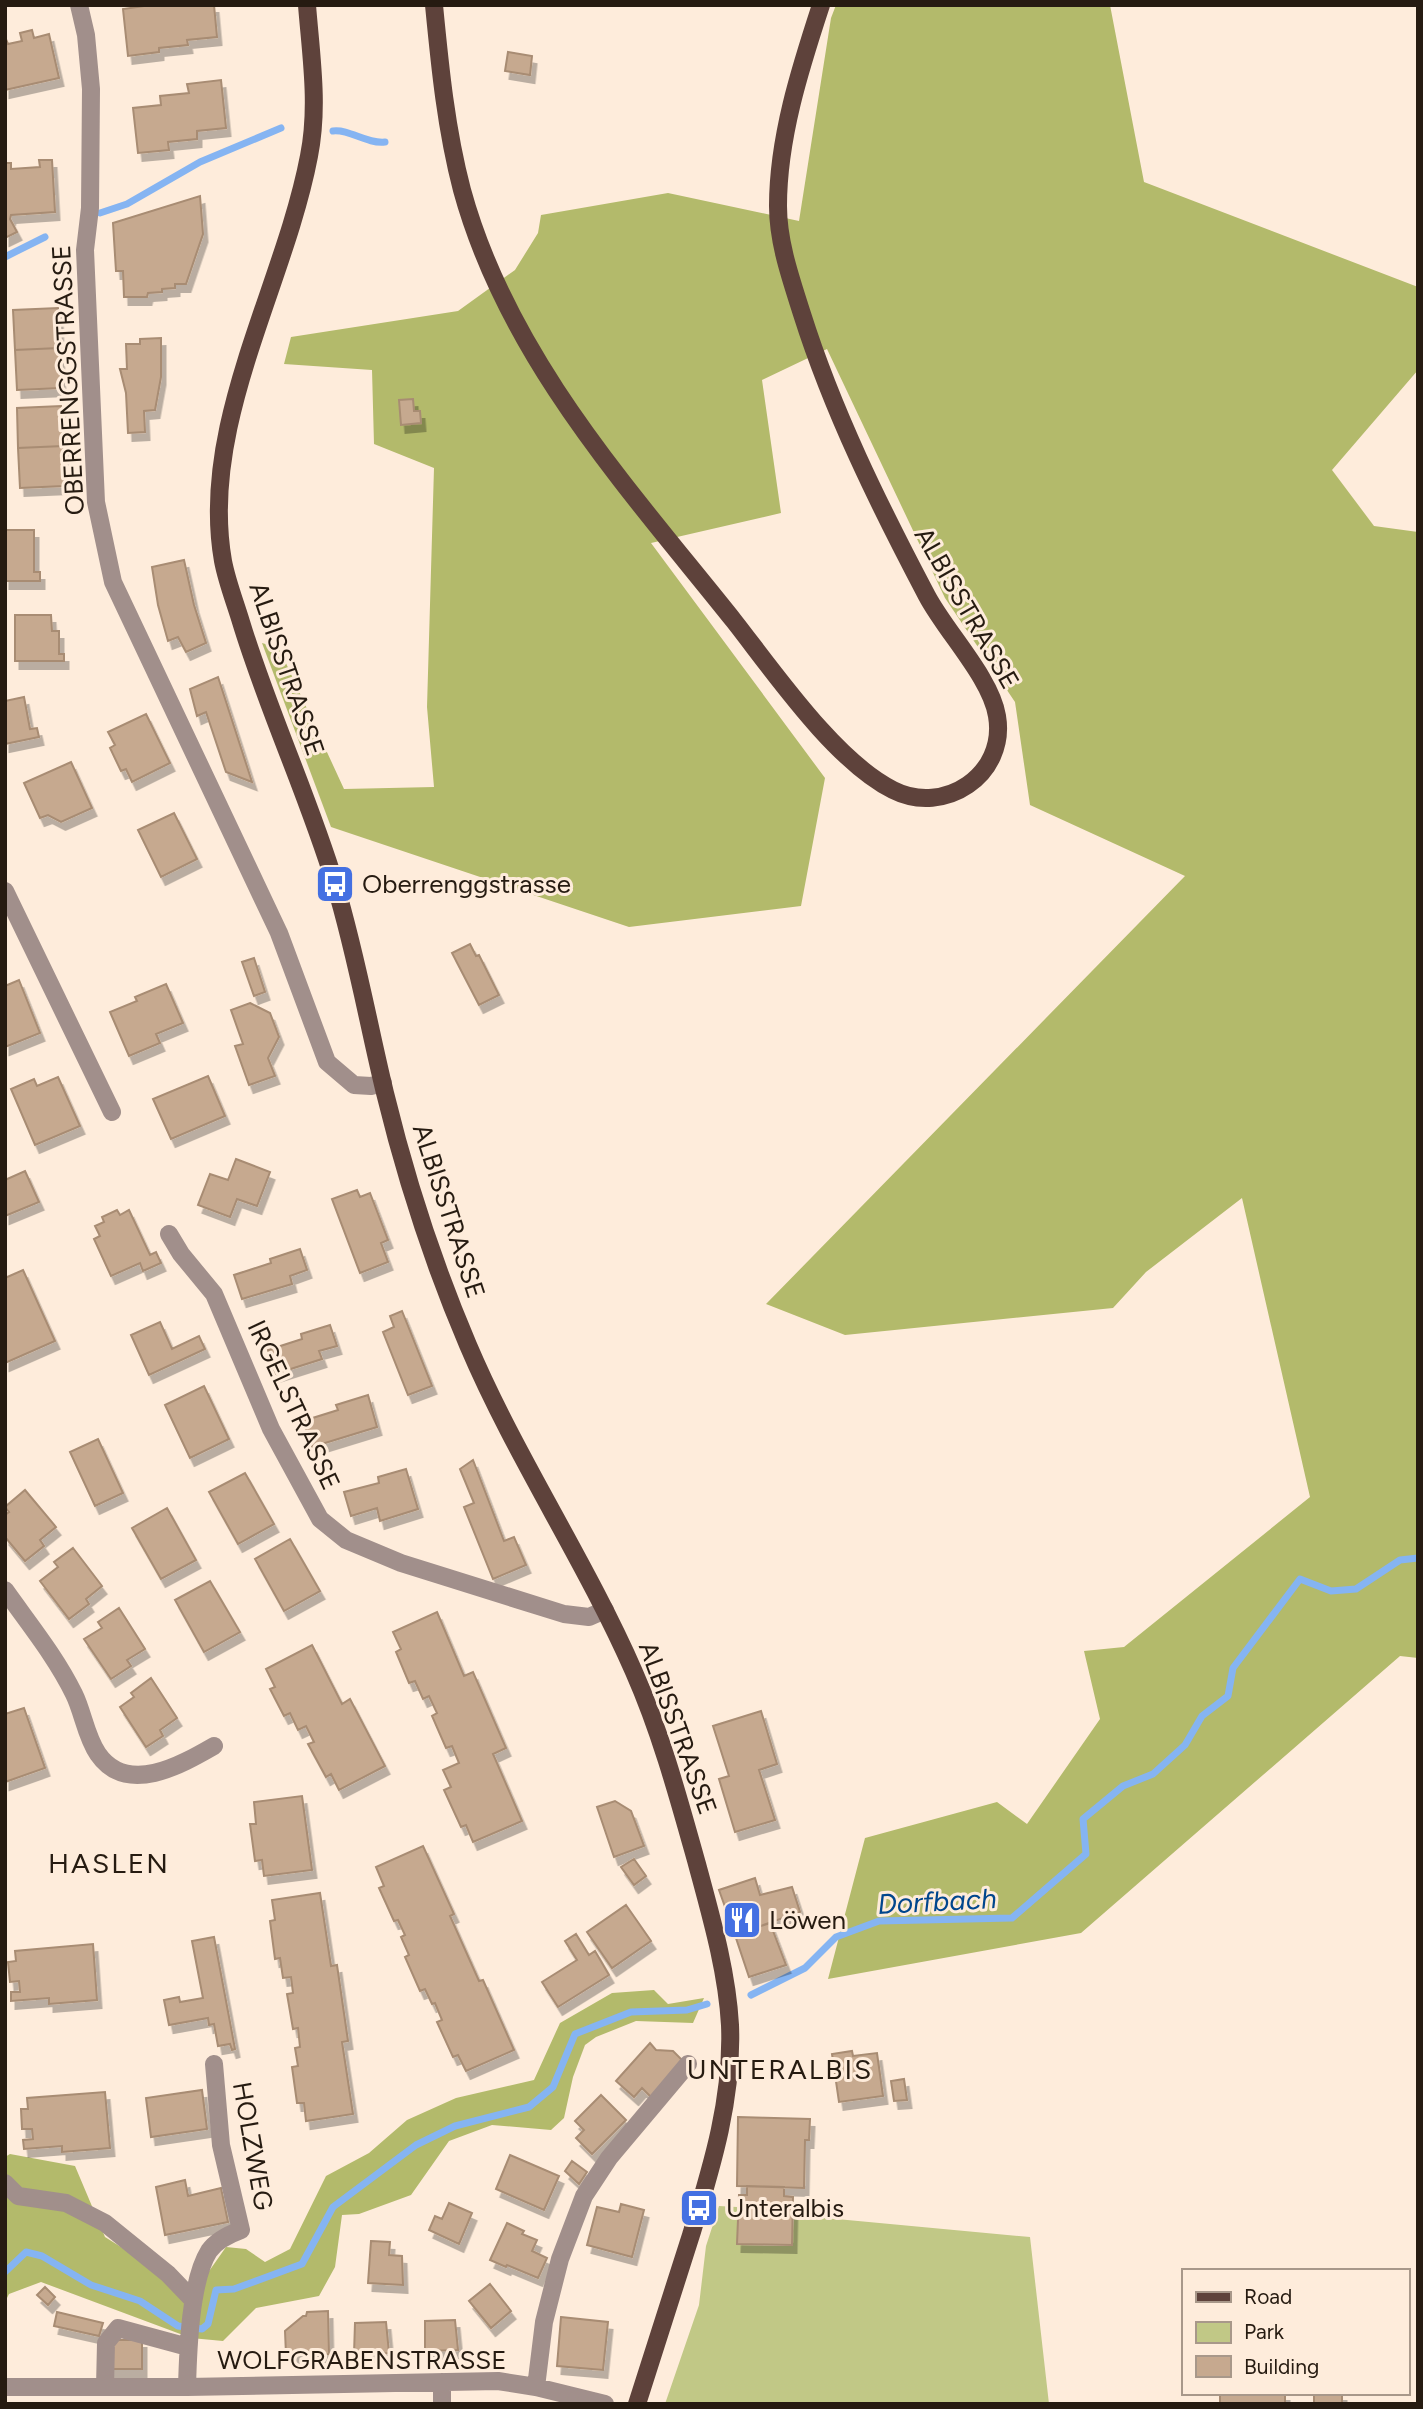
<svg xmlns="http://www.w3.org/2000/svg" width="1423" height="2409" viewBox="0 0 1423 2409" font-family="Figtree,sans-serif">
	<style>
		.green { fill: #c1c886 }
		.forest { fill: #b3ba6b }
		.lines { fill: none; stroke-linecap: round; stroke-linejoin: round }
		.stream { stroke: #85b4f2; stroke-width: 7 }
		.building { fill: #c6a98f; stroke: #a88c73; stroke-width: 2; filter: url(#shadow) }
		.minor { stroke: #a18f8b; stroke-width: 18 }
		.major { stroke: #5e423b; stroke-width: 18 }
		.labels { text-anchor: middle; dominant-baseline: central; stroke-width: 6; stroke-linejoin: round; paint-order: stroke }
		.street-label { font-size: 26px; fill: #261b11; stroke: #feecdb }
		.poi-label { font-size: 26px; fill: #261b11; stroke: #feecdb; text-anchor: start }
		.neighbourhood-label { font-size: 28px; letter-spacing: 2px; fill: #261b11; stroke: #feecdb }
		.water-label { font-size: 28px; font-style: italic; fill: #01468d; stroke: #feecdb }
	</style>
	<defs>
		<filter id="shadow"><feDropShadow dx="4.5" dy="8" stdDeviation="0" flood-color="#0004"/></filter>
	</defs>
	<rect width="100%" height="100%" fill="#feecdb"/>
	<path class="green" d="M719 2206 737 2207V2245L792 2246 794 2215 1030 2237 1049 2404H665L699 2305 706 2246Z"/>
	<path class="forest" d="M836 5H1110L1144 182 1418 287V370L1332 470 1374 526 1418 532V1658L1400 1656 1081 1933 828 1979 865 1838 997 1802 1027 1824 1100 1719 1084 1651 1124 1647 1310 1497 1242 1198 1146 1272 1113 1308 845 1335 766 1304 1185 876 1030 805 1015 702 945 598 827 349 762 380 781 513 651 543 825 778 801 906 629 927 331 827 262 643 279 648 344 789 434 787 427 707 434 468 374 444 372 370 284 364 291 337 458 311 515 270 538 233 541 215 668 193 799 221 831 18Z
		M654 1990 668 2004 704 1998 693 2023 636 2021 596 2037 585 2045 573 2077 564 2118 551 2130 492 2125 449 2141 411 2195 359 2214 342 2215 335 2267 319 2296 256 2308 223 2341 191 2338 41 2282 9 2294 5 2302V2157L10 2154 75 2166 105 2237 175 2281 200 2284 226 2247 246 2249 265 2262 290 2249 326 2176 369 2153 407 2120 456 2098 534 2080 560 2023 612 1993Z"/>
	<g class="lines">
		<path class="stream" d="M333 131C350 129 366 144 385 142
			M100 213 127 204 200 162 281 128
			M5 257 45 237
			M751 1995 805 1968 836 1937 879 1921 1012 1918 1086 1854 1083 1819 1123 1786 1153 1774 1185 1745 1202 1716 1228 1696 1233 1668 1300 1579 1331 1591 1356 1589 1400 1560 1418 1558
			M5 2272 26 2252 42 2256 91 2285 140 2301 178 2326 202 2329 208 2324 216 2290 234 2289 302 2264 333 2207 416 2145 455 2126 529 2107 553 2087 575 2034 631 2012 687 2010 707 2004"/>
	</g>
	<path class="building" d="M151 5H214L217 37 187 40 188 45 159 48V52L128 56 123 9Z
		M32 30 34 38 49 34 59 78 5 90V37L8 44 22 41 20 33Z
		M508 52 532 56 530 75 505 71Z
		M221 80 226 128 197 131V139L168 142 169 150 138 153 133 108 161 105 160 96 189 93 187 84Z
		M39 160H52L55 212 11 215 10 219 17 232 5 238V163H11V169L40 167Z
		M200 196 203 234 186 284H175V288L162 289V292L148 293 147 297H124L123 271H116L113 223Z
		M58 308 59 348 15 350 13 310Z
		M161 338V377L155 410 144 411 145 432 128 433 126 393 120 369H127L126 344H140V339Z
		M59 348 61 388 17 390 15 350Z
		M413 399 414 411H420L421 423 401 425 399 400Z
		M61 406 63 446 18 448 17 408Z
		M63 446 64 486 20 488 18 448Z
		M5 530H34V572H40V581H5Z
		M184 560 194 605 206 643 186 652 178 637 168 641 158 605 152 567Z
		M15 615H51L52 631H59V654H64V661H15Z
		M218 677 252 782 226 772 206 712 197 716 190 689Z
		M24 697 30 729 37 728 39 737 5 744V701Z
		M146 714 170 763 132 782 126 769 121 771 110 748 115 745 108 732Z
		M71 762 92 808 61 822 48 815 40 818 24 783Z
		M174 813 197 859 161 877 138 830Z
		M470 944 476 956 479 955 499 995 479 1005 452 953Z
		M254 958 265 992 254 996 242 962Z
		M19 980 40 1033 5 1047V986Z
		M166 984 183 1023 156 1034 160 1043 129 1056 110 1012 137 1001 135 997Z
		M250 1003 270 1013 279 1037 268 1058 275 1076 249 1085 235 1046 243 1044 231 1010Z
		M208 1076 225 1116 171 1139 153 1099Z
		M58 1077 80 1126 35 1145 11 1089 34 1079 37 1086Z
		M236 1159 270 1172 257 1206 237 1199 230 1217 198 1205 210 1174 228 1180Z
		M25 1171 39 1202 5 1216V1180Z
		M357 1190 360 1197 370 1193 388 1240 381 1243 388 1262 360 1273 332 1199Z
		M117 1210 120 1215 129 1210 150 1255 156 1252 161 1263 143 1271 140 1263 111 1276 94 1239 100 1236 95 1226 104 1222 102 1217Z
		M300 1249 307 1270 290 1276 292 1284 242 1299 234 1275 271 1263 270 1259Z
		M23 1270 55 1341 5 1363V1278Z
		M402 1311 432 1386 408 1395 383 1332 394 1327 390 1316Z
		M160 1322 172 1349 199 1336 205 1349 149 1375 131 1335Z
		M330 1325 337 1346 319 1351 322 1359 275 1374 268 1350 302 1339 301 1334Z
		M204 1386 229 1439 190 1458 165 1405Z
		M368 1395 377 1427 312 1447 303 1421 338 1410 336 1405Z
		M98 1439 123 1493 95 1506 70 1452Z
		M473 1460 504 1541 514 1537 526 1565 493 1579 464 1507 474 1503 460 1469Z
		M406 1469 418 1509 380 1521 377 1508 351 1516 344 1492 379 1483 378 1477Z
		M245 1473 274 1524 238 1544 209 1492Z
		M25 1490 56 1527 40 1540 44 1546 25 1561 5 1537V1515L9 1512 5 1507Z
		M167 1508 196 1560 161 1579 132 1528Z
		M290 1539 320 1591 284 1611 255 1559Z
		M73 1548 102 1586 86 1599 89 1604 69 1619 40 1581 58 1567 54 1562Z
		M210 1581 240 1632 204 1652 175 1600Z
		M119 1608 145 1649 127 1660 131 1666 111 1679 84 1639 102 1628 98 1622Z
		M437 1612 464 1676 473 1672 506 1748 493 1754 522 1821 473 1842 466 1825 461 1827 444 1790 451 1787 443 1770 459 1763 452 1746 446 1748 432 1716 437 1713 429 1696 423 1699 415 1681 409 1683 396 1652 401 1649 393 1632Z
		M312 1645 342 1704 350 1699 385 1766 339 1790 331 1774 326 1777 308 1744 314 1742 306 1726 298 1730 290 1713 284 1716 270 1689 275 1687 266 1669Z
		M151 1678 177 1718 160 1730 163 1736 146 1747 120 1707 134 1697 131 1693Z
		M24 1708 45 1768 5 1782V1714Z
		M761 1711 777 1764 759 1770 775 1820 735 1832 719 1779 729 1776 713 1726Z
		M302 1796 312 1870 264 1876 262 1860 255 1861 250 1824H256L254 1802Z
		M615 1801 631 1811 644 1846 614 1857 597 1807Z
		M423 1846 454 1914 450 1916 479 1981 483 1980 514 2050 466 2071 458 2055 453 2057 437 2022 442 2020 435 2003 432 2004 425 1989 420 1991 405 1957 409 1955 401 1937 405 1935 398 1920 394 1921 379 1888 384 1886 376 1867Z
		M634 1859 646 1876 634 1885 621 1867Z
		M755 1878 760 1895 792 1887 800 1912 735 1935 719 1890Z
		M320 1893 331 1966 337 1965 348 2041 342 2042 353 2114 306 2121 304 2103H297L292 2067 298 2066 295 2048 300 2047 298 2028 293 2029 287 1994 293 1993 291 1977 283 1978 280 1958 275 1959 270 1921 275 1920 272 1900Z
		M626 1905 651 1941 612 1968 587 1932Z
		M770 1923 786 1965 749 1977 735 1935Z
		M576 1934 589 1955 595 1951 609 1975 558 2007 542 1982 577 1960 565 1941Z
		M214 1937 235 2049 232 2050 230 2044 218 2046 214 2024 209 2025 208 2018 169 2025 164 2000 179 1997 180 2002 203 1998 192 1941Z
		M93 1944 97 2000 49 2004V1998L11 2001V1992H20L19 1981 10 1982 8 1962 16 1961 15 1951Z
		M650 2043 656 2050 673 2051 684 2062 651 2097 642 2088 634 2097 616 2081Z
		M852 2051 853 2056 877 2053 883 2096 839 2102 832 2054Z
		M904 2079 907 2100 894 2101 891 2081Z
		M202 2090 207 2129 151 2137 146 2098Z
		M105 2092 110 2148 62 2152V2146L24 2149 23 2140 33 2139 32 2129H22L21 2109H28L27 2098Z
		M601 2095 626 2120 592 2154 576 2138 584 2130 575 2121Z
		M738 2117 810 2119 809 2140H805L804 2188 737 2186Z
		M510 2155 559 2176 544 2210 496 2189Z
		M572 2161 587 2172 579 2184 565 2171Z
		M185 2180 188 2196 221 2188 228 2222 165 2235 156 2187Z
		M747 2186 784 2187V2196L793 2197 792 2245 737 2244 739 2195H747Z
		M449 2203 472 2213 459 2244 429 2230 435 2216 442 2219Z
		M621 2204 644 2210 632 2257 587 2245 597 2207 619 2212Z
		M507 2223 524 2231 522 2234 537 2240 532 2251 547 2258 538 2278 507 2265 506 2267 490 2260Z
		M371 2241 390 2242 389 2255 402 2256 403 2285 368 2283Z
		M490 2284 511 2311 491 2328 469 2301Z
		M45 2287 55 2297 48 2305 37 2295Z
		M328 2311 329 2354 286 2355 285 2331 303 2316H306L307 2312Z
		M57 2312 103 2323 99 2336 54 2326Z
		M561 2317 608 2322 603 2370 557 2366Z
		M455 2320 458 2350 425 2351V2321Z
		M386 2322 389 2353 354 2354 355 2323Z
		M109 2340H142V2369H109Z
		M1220 2393H1285V2404H1220Z
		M1314 2393H1342V2404H1314Z"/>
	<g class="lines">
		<path class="minor" d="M79 5 86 35 91 89 90 208 85 250 96 502 113 582 279 933 327 1062 354 1085 371 1086 383 1083
			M5 891 112 1112
			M169 1234 181 1254 214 1294 271 1429 320 1519 346 1540 401 1563 564 1614 589 1617 605 1610
			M5 1590C29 1624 56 1657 74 1694 83 1712 86 1737 98 1754 127 1796 181 1765 214 1746
			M5 2183 18 2196 66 2203 105 2223 168 2274 193 2300
			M5 2387H187L498 2381 536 2387 605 2404
			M105 2387 106 2343 118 2328 188 2347
			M187 2387C188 2351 190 2281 209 2251 216 2241 230 2234 241 2230L221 2145 214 2064
			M536 2387 544 2322 560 2259 584 2196 609 2158 688 2064
			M442 2404V2382"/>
		<path class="major" d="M307 5C311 56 319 106 309 156 284 287 199 425 223 561 227 582 235 602 241 622 268 711 308 795 335 884 356 953 368 1023 385 1093 406 1179 433 1263 468 1345 516 1458 585 1560 634 1672 661 1733 679 1800 697 1864 711 1916 727 1971 730 2025 733 2098 712 2166 691 2235 673 2292 655 2348 637 2404
			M434 5C440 67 446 129 462 190 508 358 628 488 734 621 774 672 835 761 893 790 944 816 1007 775 997 716 991 678 946 632 927 596 879 505 833 412 802 314 791 279 778 243 778 206 778 138 800 69 821 5"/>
	</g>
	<defs>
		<g id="bus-square" transform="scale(2.0125)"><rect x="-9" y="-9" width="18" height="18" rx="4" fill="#4470e2" stroke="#feecdb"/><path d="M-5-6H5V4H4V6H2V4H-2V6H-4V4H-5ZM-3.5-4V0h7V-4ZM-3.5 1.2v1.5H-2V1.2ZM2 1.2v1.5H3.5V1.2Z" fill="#fff"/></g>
		<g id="restaurant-square" transform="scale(2.0125)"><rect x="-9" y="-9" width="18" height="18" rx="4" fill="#4470e2" stroke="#feecdb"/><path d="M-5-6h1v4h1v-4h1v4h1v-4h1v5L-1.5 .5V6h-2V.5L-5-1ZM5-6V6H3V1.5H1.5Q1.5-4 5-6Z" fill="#fff"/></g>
	</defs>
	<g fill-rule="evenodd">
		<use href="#bus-square" x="335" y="884"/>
		<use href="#restaurant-square" x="742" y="1920"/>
		<use href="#bus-square" x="699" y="2208"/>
	</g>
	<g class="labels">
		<g class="street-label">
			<text transform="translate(68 380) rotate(-93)">OBERRENGGSTRASSE</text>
			<text transform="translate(967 608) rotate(60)">ALBISSTRASSE</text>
			<text transform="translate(287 669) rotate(71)">ALBISSTRASSE</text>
			<text transform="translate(449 1211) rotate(72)">ALBISSTRASSE</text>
			<text transform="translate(294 1405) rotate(65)">IRGELSTRASSE</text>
			<text transform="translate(678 1728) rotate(70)">ALBISSTRASSE</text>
			<text transform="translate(253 2146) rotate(80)">HOLZWEG</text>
			<text x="362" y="2360">WOLFGRABENSTRASSE</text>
		</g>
		<g class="poi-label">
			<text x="362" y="884">Oberrenggstrasse</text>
			<text x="769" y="1920">Löwen</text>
			<text x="726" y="2208">Unteralbis</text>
		</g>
		<g class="neighbourhood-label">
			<text x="109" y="1863">HASLEN</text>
			<text x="780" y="2069">UNTERALBIS</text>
		</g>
		<g class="water-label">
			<text transform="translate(937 1901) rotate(-3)">Dorfbach</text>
		</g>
	</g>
	<rect width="1423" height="2409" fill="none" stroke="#261b11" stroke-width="14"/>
	<rect x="1182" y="2269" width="228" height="126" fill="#feecdb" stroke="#a8988a" stroke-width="2"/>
	<rect x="1196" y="2292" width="35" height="10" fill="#5e423b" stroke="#a8988a" stroke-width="2"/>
	<text x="1244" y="2304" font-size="21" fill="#261b11">Road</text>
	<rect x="1196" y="2322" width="35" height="21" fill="#c1c886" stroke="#a8988a" stroke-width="2"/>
	<text x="1244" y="2339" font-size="21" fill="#261b11">Park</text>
	<rect x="1196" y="2356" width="35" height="21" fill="#c6a98f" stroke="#a8988a" stroke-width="2"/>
	<text x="1244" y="2374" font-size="21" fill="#261b11">Building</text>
</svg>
